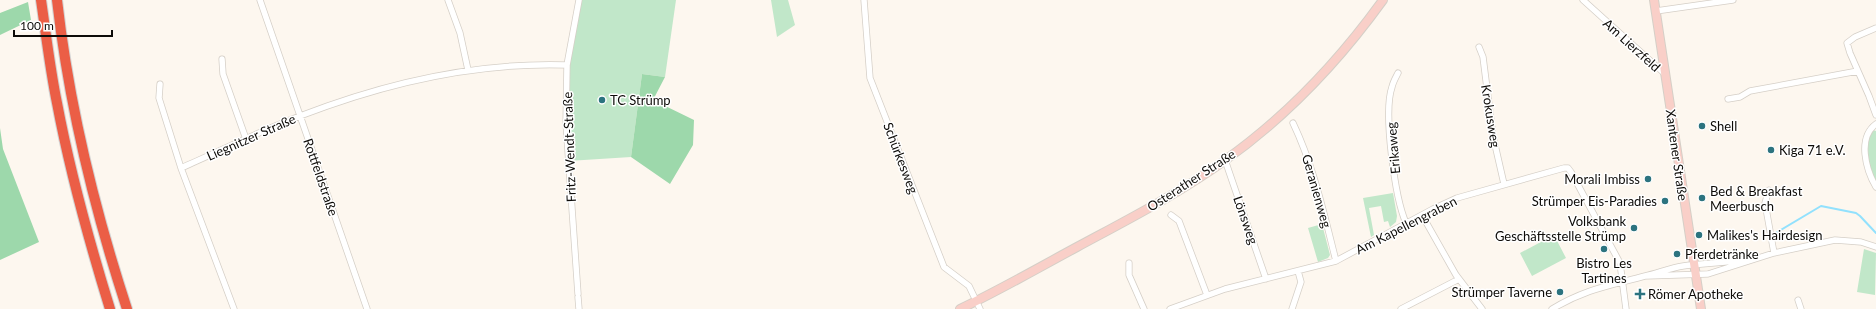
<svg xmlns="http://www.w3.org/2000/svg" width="1876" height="309" viewBox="0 0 1876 309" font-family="Lato,sans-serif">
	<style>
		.green { fill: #c1e7c9 }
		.forest { fill: #9dd8ab }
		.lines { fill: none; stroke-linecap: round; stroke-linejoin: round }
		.stream { stroke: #92e1fd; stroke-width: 2 }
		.street-casing { stroke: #d5cfc7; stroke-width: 7 }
		.secondary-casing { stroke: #d5cfc7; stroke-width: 10 }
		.highway-casing { stroke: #d3d3d3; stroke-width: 12 }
		.street { stroke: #fff; stroke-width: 5.5 }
		.secondary { stroke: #f9cfc8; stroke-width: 8 }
		.highway { stroke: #eb5e46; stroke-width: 10 }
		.poi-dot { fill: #2c737f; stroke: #fff; stroke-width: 1.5 }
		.labels { text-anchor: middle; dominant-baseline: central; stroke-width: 3; stroke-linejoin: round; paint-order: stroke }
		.street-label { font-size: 13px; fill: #0d0b08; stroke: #fff }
		.poi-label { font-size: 13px; fill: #0d0b08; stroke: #fff; text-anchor: start }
	</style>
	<rect width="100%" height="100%" fill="#fdf7ef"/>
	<path class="green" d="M579 0H676L665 77 642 74 631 157 568 161 567 65Z
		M771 0H788L795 25 777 37Z
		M1873 130 1876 131V183C1869 170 1860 142 1873 130Z
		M1393 193 1397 216 1396 222 1390 227 1388 221 1384 222 1381 206 1369 208 1374 235 1371 237 1363 198Z
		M1322 224 1330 255 1328 258 1318 262 1308 228Z
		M1554 235 1566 258 1532 276 1520 253Z
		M1864 249 1876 253 1875 295 1857 292Z"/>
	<path class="forest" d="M28 2 31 20 0 35V13Z
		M642 74 665 77 653 100 694 120 693 145 670 184 631 157Z
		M0 128 3 149 39 242 0 260Z"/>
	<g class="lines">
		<path class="stream" d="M1774 234 1821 206 1856 213 1860 216 1876 233"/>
		<g class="street-casing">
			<path id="street" d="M260 0 367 309
				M448 0 460 33 468 70
				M864 0 870 78 944 267 969 286 980 309
				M1583 0 1665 74
				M1656 11 1733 0
				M1876 28 1855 37 1847 43 1850 53 1869 96 1876 115
				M1479 47 1483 57 1493 136 1504 184
				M222 59 223 74 246 139
				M1398 73C1396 77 1393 82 1392 87 1383 112 1395 198 1406 223
				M160 84 159 98 181 168
				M1728 99 1740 97 1750 91 1858 71
				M1293 123C1314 167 1324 214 1336 261
				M1876 124C1857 138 1866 170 1876 187
				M1225 160 1266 279
				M1769 190 1765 203 1774 253
				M1171 215 1179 221 1207 295
				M1422 215 1456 275 1482 309
				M1129 263V275L1144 309
				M1646 276 1708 274 1774 253 1835 240 1861 242 1876 247
				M578 294 566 123 567 65 579 0
				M578 297 579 309
				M1798 300 1801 309
				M234 309 181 168C220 151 260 131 300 116 385 83 476 62 567 65
				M1170 309 1225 289 1336 261 1433 209 1457 198 1564 168H1568L1571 172 1620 263 1626 309
				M1292 309 1301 282 1298 271
				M1401 309 1459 279
				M1552 309C1586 289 1608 286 1645 276 1658 273 1670 268 1683 266 1705 263 1726 263 1748 259"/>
		</g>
		<g class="secondary-casing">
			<path id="secondary" d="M1654 0 1701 309
				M960 309C1000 290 1038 268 1077 247 1127 220 1178 194 1224 161 1286 117 1339 61 1383 0"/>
		</g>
		<g class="highway-casing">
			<path id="highway" d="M41 0C46 34 50 69 57 103 70 172 89 241 110 309
				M57 0C69 106 94 208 127 309"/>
		</g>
		<use href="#street" class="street"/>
		<use href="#secondary" class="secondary"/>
		<use href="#highway" class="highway"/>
	</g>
	<g class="poi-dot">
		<circle cx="602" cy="100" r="4"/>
		<circle cx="1702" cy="126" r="4"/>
		<circle cx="1771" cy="150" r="4"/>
		<circle cx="1648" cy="179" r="4"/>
		<circle cx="1702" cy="198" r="4"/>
		<circle cx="1665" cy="201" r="4"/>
		<circle cx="1634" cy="228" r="4"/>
		<circle cx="1699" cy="235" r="4"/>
		<circle cx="1604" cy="249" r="4"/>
		<circle cx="1677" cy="254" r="4"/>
		<circle cx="1560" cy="292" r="4"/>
		<path d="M1638 288h4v4h4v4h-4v4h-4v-4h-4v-4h4z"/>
	</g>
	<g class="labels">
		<g class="street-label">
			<text transform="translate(1632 45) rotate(42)">Am Lierzfeld</text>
			<text transform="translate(1491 116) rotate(81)">Krokusweg</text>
			<text transform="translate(251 137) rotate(-24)">Liegnitzer Straße</text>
			<text transform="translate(569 147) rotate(-92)">Fritz-Wendt-Straße</text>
			<text transform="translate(1393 148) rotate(-95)">Erikaweg</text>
			<text transform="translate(1677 155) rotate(82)">Xantener Straße</text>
			<text transform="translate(901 158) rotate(69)">Schürkesweg</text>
			<text transform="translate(321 177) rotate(71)">Rottfeldstraße</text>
			<text transform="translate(1191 180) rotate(-33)">Osterather Straße</text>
			<text transform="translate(1317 191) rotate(74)">Geranienweg</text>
			<text transform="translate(1246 220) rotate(71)">Lönsweg</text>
			<text transform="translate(1406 225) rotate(-27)">Am Kapellengraben</text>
		</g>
		<g class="poi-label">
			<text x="610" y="100">TC Strümp</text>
			<text x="1710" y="126">Shell</text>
			<text x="1779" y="150">Kiga 71 e.V.</text>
			<text x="1640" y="179" text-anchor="end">Morali Imbiss</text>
			<text x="1710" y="191">Bed &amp; Breakfast<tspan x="1710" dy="15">Meerbusch</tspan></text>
			<text x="1657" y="201" text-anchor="end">Strümper Eis-Paradies</text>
			<text x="1626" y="221" text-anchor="end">Volksbank<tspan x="1626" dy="15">Geschäftsstelle Strümp</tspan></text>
			<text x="1707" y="235">Malikes's Hairdesign</text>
			<text x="1685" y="254">Pferdetränke</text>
			<text x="1604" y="263" text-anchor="middle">Bistro Les<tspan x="1604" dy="15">Tartines</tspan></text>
			<text x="1552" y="292" text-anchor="end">Strümper Taverne</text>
			<text x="1648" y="294">Römer Apotheke</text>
		</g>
	</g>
	<path d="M14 30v6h98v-6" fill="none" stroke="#0d0b08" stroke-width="2"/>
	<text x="20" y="30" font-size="12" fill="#0d0b08" stroke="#ffffff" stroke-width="3" paint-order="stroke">100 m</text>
</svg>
